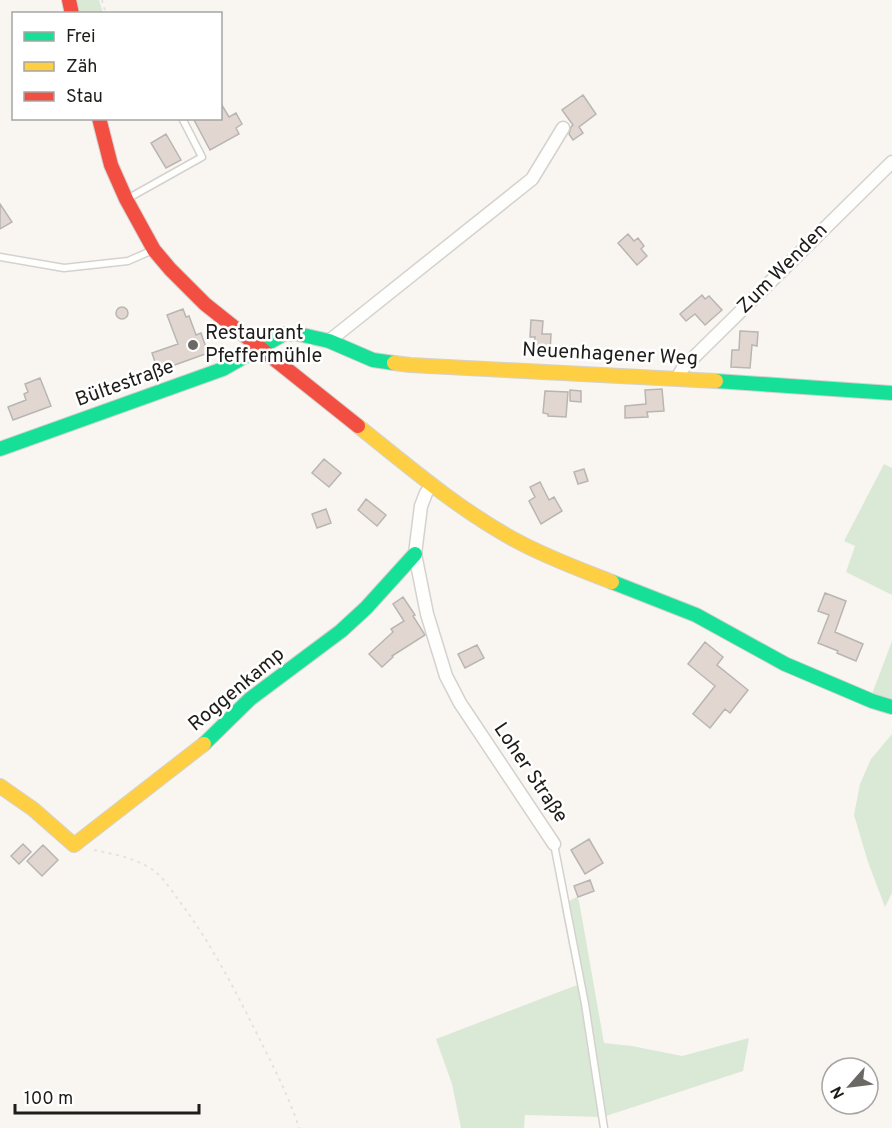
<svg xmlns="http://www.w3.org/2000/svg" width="892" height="1128" viewBox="0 0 892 1128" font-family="Overpass,sans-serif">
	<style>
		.green { fill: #d9e9d6 }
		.building { fill: #e2d7d0; stroke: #b8b5b2; stroke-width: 1.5 }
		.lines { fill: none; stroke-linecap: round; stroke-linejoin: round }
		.lane-casing { stroke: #d4d2ce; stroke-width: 9 }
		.street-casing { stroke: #d4d2ce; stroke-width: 15 }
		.fast-casing { stroke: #d4d2ce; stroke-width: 16 }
		.slow-casing { stroke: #d4d2ce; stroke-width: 16 }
		.jam-casing { stroke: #d4d2ce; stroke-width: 16 }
		.path { stroke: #e4e2e1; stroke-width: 2; stroke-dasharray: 3 4.5; stroke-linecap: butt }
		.lane { stroke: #fefefd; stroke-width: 6 }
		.street { stroke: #fefefd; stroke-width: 12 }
		.fast { stroke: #16e098; stroke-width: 14 }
		.slow { stroke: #ffcf43; stroke-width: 14 }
		.jam { stroke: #f24e42; stroke-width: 14 }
		.poi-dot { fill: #6b6966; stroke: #fff; stroke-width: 2 }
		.labels { text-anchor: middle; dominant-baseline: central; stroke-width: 5; stroke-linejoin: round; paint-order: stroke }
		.street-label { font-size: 20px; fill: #1f1d1a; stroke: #fff }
		.poi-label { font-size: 20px; fill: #1f1d1a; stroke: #fff; text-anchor: start }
	</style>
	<rect width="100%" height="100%" fill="#f9f6f2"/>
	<path class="green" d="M62 0H99L103 13H66Z
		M884 464 892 468V595L846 572 855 546 844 541Z
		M892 641V700L872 694Z
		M892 734V893L885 907 868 862 854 815 860 784 871 759Z
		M577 897 579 901 604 1043 632 1046 682 1056 749 1038 743 1071 603 1117 525 1115 524 1128H461L452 1084 436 1039 577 985 561 905Z"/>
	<path class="building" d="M583 95 596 114 579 127 583 133 573 140 569 134 571 127 573 125 562 110Z
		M220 102 229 117 236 113 242 124 236 128 239 134 210 150 193 118H220Z
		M166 134 181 160 166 168 151 143Z
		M0 204 12 222 0 229Z
		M628 234 634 241 638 238 644 246 641 249 647 256 637 265 618 243Z
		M702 295 705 299 709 296 722 310 705 325 695 314 686 321 680 314Z
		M116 313a6 6 0 1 1 12 0a6 6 0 1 1-12 0Z
		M183 309 186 317 189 316 196 335 201 333 208 353 158 371 152 353 178 344 167 315Z
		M531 320 543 321 542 334H551L550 353 534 352 535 337H530Z
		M740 331 758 332 757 346 752 345 750 368 731 367 732 350H739Z
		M40 378 51 406 13 420 8 407 26 400 24 394 28 392 25 384Z
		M662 389 664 411 647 412 648 417 625 418V406L646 404 645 390Z
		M570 390 581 391V402L570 401Z
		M545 391 568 392 566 417 548 416V414L543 413Z
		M324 459 341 473 329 487 312 473Z
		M584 469 588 481 578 484 574 472Z
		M540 482 549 500 554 497 562 511 541 524 529 501 535 497 530 487Z
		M366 499 386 515 377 526 358 510Z
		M326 509 331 523 317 528 312 514Z
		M825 593 846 601 835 632 863 644 856 661 837 653 838 651 818 643 829 615 818 611Z
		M403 597 415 615 413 616 425 635 392 656 393 657 382 667 369 654 393 632 391 629 404 621 393 604Z
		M705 642 723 657 717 665 748 690 730 713 725 709 710 728 693 714 715 686 688 664Z
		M477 645 484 658 465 668 458 654Z
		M589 839 603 863 585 874 571 850Z
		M23 844 31 852 19 864 11 856Z
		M43 845 58 860 42 876 27 861Z
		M590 880 594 891 578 897 574 886Z"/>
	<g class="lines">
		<g class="lane-casing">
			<path id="lane" d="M127 199 202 157 182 118
				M0 257 64 268 128 261 153 250
				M554 844 585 1004 604 1128"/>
		</g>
		<g class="street-casing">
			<path id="street" d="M329 341 532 179 563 128
				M677 378 683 368 892 162
				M432 485 426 493 421 506 415 554 427 614 446 676 460 703 554 844"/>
		</g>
		<g class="fast-casing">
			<path id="fast" d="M716 381 892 393
				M0 449 223 369 284 334H298L329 341 373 360 394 363
				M612 582 696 615 785 664 872 701 892 707
				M204 744 250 699 341 631 366 608 415 554"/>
		</g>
		<g class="slow-casing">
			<path id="slow" d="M394 363 410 365 716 381
				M358 426C408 466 458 509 515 540 546 557 579 569 612 582
				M0 786 33 809 74 845 204 744"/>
		</g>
		<g class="jam-casing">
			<path id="jam" d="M69 0 72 14
				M99 118 111 165 126 199 154 250 170 269 205 304 358 426"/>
		</g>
		<path class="path" d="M102 0 106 14
			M94 850C113 854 132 857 150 868 163 876 171 890 180 902 211 943 235 990 258 1036 273 1066 289 1096 299 1128"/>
		<use href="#lane" class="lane"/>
		<use href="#street" class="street"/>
		<use href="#fast" class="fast"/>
		<use href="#slow" class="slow"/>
		<use href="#jam" class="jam"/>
	</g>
	<circle class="poi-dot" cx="193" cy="345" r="6"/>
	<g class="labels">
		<g class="street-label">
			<text transform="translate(783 269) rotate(-45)">Zum Wenden</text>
			<text transform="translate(610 355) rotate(3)">Neuenhagener Weg</text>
			<text transform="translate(125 384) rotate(-20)">Bültestraße</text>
			<text transform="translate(237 690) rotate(-40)">Roggenkamp</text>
			<text transform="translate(530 773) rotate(56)">Loher Straße</text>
		</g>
		<g class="poi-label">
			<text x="205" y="334">Restaurant<tspan x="205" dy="23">Pfeffermühle</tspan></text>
		</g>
	</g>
	<rect x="12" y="12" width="210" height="108" fill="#ffffff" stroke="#a5a5a3" stroke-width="1.5"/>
	<rect x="24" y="32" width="30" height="9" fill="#16e098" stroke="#a5a5a3" stroke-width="1.5"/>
	<text x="66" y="42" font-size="18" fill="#1f1d1a">Frei</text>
	<rect x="24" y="62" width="30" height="9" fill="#ffcf43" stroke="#a5a5a3" stroke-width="1.5"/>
	<text x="66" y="72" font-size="18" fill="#1f1d1a">Zäh</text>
	<rect x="24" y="92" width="30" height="9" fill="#f24e42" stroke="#a5a5a3" stroke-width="1.5"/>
	<text x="66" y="102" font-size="18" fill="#1f1d1a">Stau</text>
	<g transform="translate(850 1086) rotate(242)"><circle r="28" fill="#ffffff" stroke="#a5a5a3" stroke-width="1.5"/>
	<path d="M0-4.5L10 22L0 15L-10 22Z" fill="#6b6966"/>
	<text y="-9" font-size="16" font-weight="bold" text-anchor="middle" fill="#1f1d1a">N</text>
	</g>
	<path d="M15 1104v9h184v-9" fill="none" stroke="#1f1d1a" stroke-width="3"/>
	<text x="24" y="1104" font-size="18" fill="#1f1d1a" stroke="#ffffff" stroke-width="4.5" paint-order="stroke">100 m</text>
</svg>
